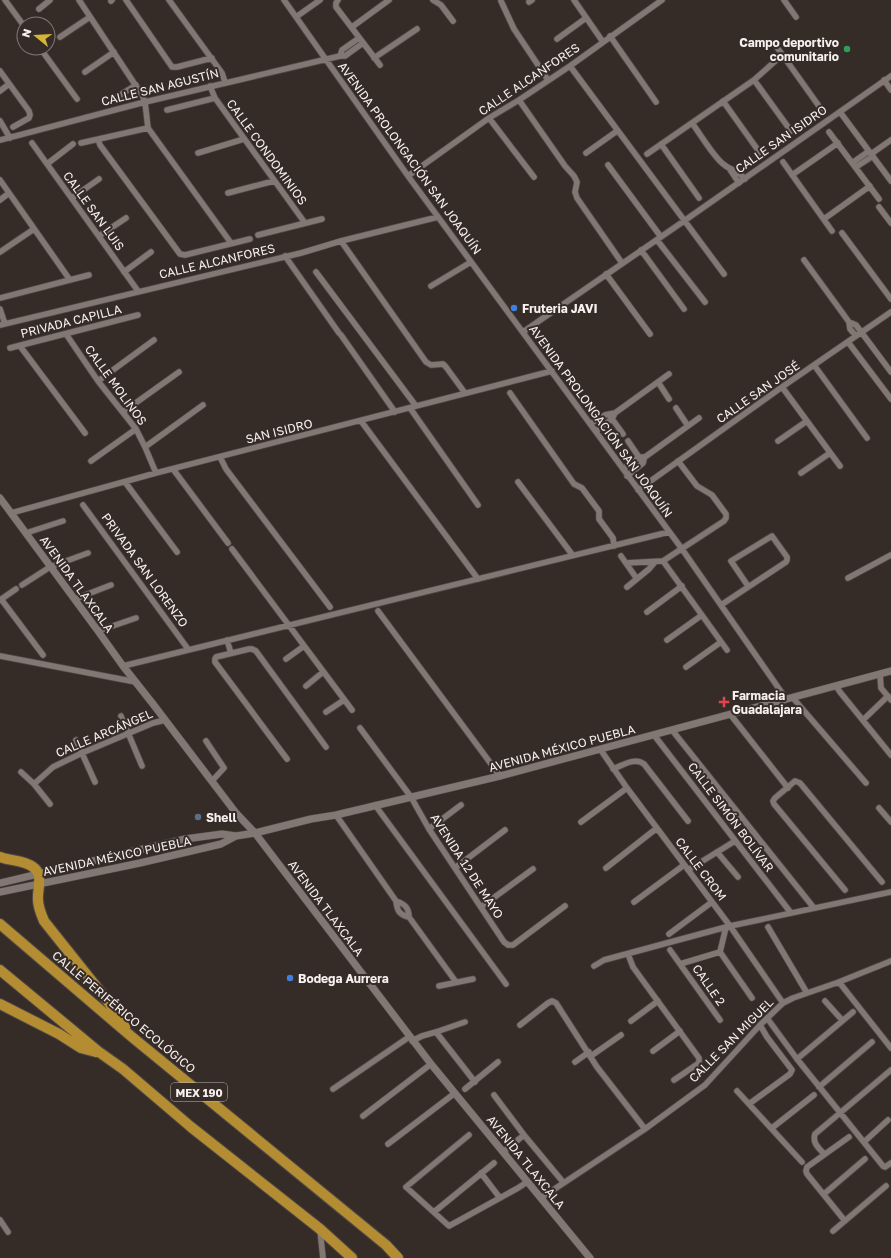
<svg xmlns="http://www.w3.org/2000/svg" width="891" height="1258" viewBox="0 0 891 1258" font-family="'Golos Text',sans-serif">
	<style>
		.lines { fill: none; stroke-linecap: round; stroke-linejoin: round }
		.street-casing { stroke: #514946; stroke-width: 7 }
		.secondary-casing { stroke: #514946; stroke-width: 8 }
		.highway-casing { stroke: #514946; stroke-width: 12 }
		.street { stroke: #827772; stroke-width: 5.5 }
		.secondary { stroke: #827772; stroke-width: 7 }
		.highway { stroke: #b48d32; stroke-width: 10 }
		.leisure-dot { fill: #2e9e5b; stroke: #352c28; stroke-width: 1.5 }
		.shop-dot { fill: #3f7fe0; stroke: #352c28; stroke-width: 1.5 }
		.health-dot { fill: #e0444e; stroke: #352c28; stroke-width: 1.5 }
		.service-dot { fill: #5c6f8a; stroke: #352c28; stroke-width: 1.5 }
		.labels { text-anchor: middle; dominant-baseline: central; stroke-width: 4; stroke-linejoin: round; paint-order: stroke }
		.shield { fill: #352c28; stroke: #bdb5b3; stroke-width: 1 }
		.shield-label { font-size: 11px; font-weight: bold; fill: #f7f0ee }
		.poi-label { font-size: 12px; font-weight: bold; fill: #f7f0ee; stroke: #352c28; text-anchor: start }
		.street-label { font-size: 12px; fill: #f7f0ee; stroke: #352c28 }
	</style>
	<rect width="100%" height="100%" fill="#352c28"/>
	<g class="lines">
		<g class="street-casing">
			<path id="street" d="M5 0 24 26
				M79 0 142 95 145 102 148 128 231 243
				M126 0 172 67H177L212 58
				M169 0 222 73 225 82
				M284 0 408 176 682 549 782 693 785 700
				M338 0 336 3V7L380 65
				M433 0 441 5 453 21
				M574 0 603 42
				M784 0 796 17
				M111 1 112 0
				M501 1 514 29 548 80
				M529 2 532 0
				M39 9 50 0
				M296 17 320 0
				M352 27 389 0
				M610 36 656 102
				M60 37 90 17
				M557 39 586 18
				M774 43 821 109
				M40 48 77 99
				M340 56 342 50 359 38
				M374 58 417 29
				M570 66 724 274
				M0 71 29 111 30 115 29 118 13 127
				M85 72 114 52
				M754 80 791 131
				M884 80 891 90
				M210 86 215 98 305 223
				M0 91 9 84
				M519 100 565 166 574 176 577 182 575 192 577 198 622 263
				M723 101 760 153
				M109 102 136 85
				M167 110 215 98
				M840 112 891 181
				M489 118 534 177
				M0 121 10 138
				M692 123C701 135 711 153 722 163 730 171 737 169 745 179
				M829 132 879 199
				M98 139 100 145 180 254 185 255 250 239
				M0 140 145 102 340 56H345L363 43
				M32 143 138 291
				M81 143 148 128
				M661 144 699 198
				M198 153 244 139
				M586 153 617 131
				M647 154 754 80 782 55
				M871 154 891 140
				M783 162 832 231
				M852 163 869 151
				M47 164 73 144
				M608 165 661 237
				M856 167 873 156
				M729 168 739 183
				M792 175 838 143
				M408 176 489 118 519 100 570 66 662 0
				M0 180 70 280
				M228 193 274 181
				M72 198 99 179
				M0 200 9 193
				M879 207 891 223
				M824 219 870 186
				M842 233 891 299
				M258 235 322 219
				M99 236 126 218
				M657 240 705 302
				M341 241 426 362 431 365 443 364 446 367 465 393
				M641 250 684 309
				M0 252 34 229
				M285 256 339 333
				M804 260 849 322 850 329 856 336
				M124 272 151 252
				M316 272 416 406
				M606 274 650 334
				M431 286 471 262
				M0 298 89 275
				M0 309 5 324
				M849 322 856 325 891 372
				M0 325 301 253 341 241 438 217
				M523 332 684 221 891 76
				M66 334 98 381 136 429 145 447 156 473
				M341 335 395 412
				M848 342 891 399
				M20 346 85 433
				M10 348 138 315
				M814 365 867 438
				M98 381 154 340
				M658 382 669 399
				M782 387 840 466
				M510 393 574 484 582 488 599 511V519L613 538 614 546
				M410 408 478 505
				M676 408 688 426
				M123 412 179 372
				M610 416 623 434
				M361 421 478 579
				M590 424 605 415 615 413 669 374
				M596 431 612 419 615 413
				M628 441 643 463
				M778 441 807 421
				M145 447 203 405
				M220 457 226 469 330 607
				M91 461 136 429
				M173 469 228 543
				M623 469 639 457H645L699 418
				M801 473 830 453
				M627 476 643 463 644 459
				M125 482 177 552
				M518 482 571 553V556
				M638 490 782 387 891 312
				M83 505 188 649
				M11 513 156 473 552 371
				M26 533 63 521
				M232 549 352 710
				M621 556 637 579
				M663 561 727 650
				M626 563 663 561 724 521 726 518V514L712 495 697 486 678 461
				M848 578 891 555
				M22 585 50 567 88 553
				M627 587 649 569 655 562
				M1 599 43 655
				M75 599 111 585
				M0 600 16 589
				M721 605 786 562 787 560V557L772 536 731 561 748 586
				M378 611 500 776
				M647 612 682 586
				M98 631 136 618
				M227 640 231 653
				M667 640 702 615
				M0 656 136 682
				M286 659 304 646
				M123 666 669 532
				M686 667 721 642
				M880 674 881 688 891 700
				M306 686 323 672
				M836 686 840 692 891 755
				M793 698 866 783
				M326 712 344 700
				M730 714 788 788
				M121 716 142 766
				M863 720 888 696
				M360 728 411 797 429 829 504 942 508 945H513L565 906
				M672 730 814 908
				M654 735 791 913
				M76 740 95 782
				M206 741 224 768 212 781
				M600 749 627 788 730 926 783 1003
				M287 759 215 662V659L216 657 249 649H252L256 651 326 747
				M613 769C623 765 635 757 644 764L688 821
				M21 772 34 784 50 804
				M34 784 53 767 82 753 153 723 165 720
				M375 805 506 984
				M879 808 891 822
				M336 815 396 901C397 910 399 915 409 917L456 982
				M581 822 627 788
				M429 829 461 805
				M717 852 738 877
				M455 868 505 830
				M606 868 657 828
				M688 870 735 841
				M845 890 774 804 773 801 775 798 795 781 800 783 882 882
				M396 901C405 904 409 908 409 917
				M634 902 684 865
				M481 907 533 869
				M726 927 720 952 752 998
				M768 927 807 993
				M669 934 712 902
				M670 950 720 1020
				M628 954 633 967 699 1058V1063L674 1080
				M680 964 720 952
				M594 966 604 960 730 926 891 892
				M839 982 891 1048
				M439 986 473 979
				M825 1001 842 1020
				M767 1018 797 1059 883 1166 885 1167 891 1163
				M631 1021 658 1001
				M520 1025 548 1003 552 1001 556 1003 597 1067 645 1129
				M436 1032 475 1082
				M412 1041 422 1036 436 1032 465 1022
				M653 1051 680 1031
				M591 1056 621 1035
				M797 1059 853 1012
				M575 1062 589 1052
				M819 1087 872 1042
				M333 1089 409 1037
				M465 1089 498 1062
				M737 1091 802 1162
				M494 1095 524 1135 563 1182
				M749 1104 790 1074 792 1070 767 1037 760 1025
				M363 1116 431 1064
				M772 1128 814 1095
				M469 1135 406 1187 449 1226 518 1188 527 1182
				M864 1142 888 1120
				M388 1144 455 1093
				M503 1152 524 1135
				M824 1154C819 1148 812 1143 815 1134L891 1070
				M481 1173 500 1198
				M824 1194 865 1159
				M541 1198 645 1129 705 1085 760 1025 783 1003 793 998 839 982 891 961
				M434 1212 494 1163
				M0 1220 8 1232
				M845 1221 807 1174 806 1171 807 1167 849 1137
				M320 1230 323 1258
				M833 1231 886 1186"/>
		</g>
		<g class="secondary-casing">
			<path id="secondary" d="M0 498 98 631 123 666 153 704 236 813 255 833 431 1064 590 1258
				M0 883 185 839 222 834 236 836 255 833 311 819 336 815 500 776 891 671
				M0 892 140 863 221 844 236 836"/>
		</g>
		<g class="highway-casing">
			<path id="highway" d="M0 857C10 861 24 860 33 867 44 874 37 890 38 900 38 907 41 914 44 921L107 1000 125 1027
				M0 924 132 1037 386 1245 398 1258
				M0 970 99 1052 123 1069 191 1127 320 1229 352 1258
				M0 1004 59 1034 81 1048 96 1052"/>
		</g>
		<use href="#street" class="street"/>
		<use href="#secondary" class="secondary"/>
		<use href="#highway" class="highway"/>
	</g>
	<circle class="leisure-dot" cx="847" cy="49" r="4"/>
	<g class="shop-dot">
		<circle cx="514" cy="308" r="4"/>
		<circle cx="290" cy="978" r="4"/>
	</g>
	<path class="health-dot" d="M722 696h4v4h4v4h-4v4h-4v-4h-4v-4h4z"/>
	<circle class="service-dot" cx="198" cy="817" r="4"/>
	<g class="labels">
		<rect class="shield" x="171" y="1083" width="56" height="18" rx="3"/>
		<g class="shield-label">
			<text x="199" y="1092">MEX 190</text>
		</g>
		<g class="poi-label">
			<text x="839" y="42" text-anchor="end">Campo deportivo<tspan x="839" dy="14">comunitario</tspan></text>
			<text x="522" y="308">Fruteria JAVI</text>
			<text x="732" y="695">Farmacia<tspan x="732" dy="14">Guadalajara</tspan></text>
			<text x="206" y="817">Shell</text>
			<text x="298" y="978">Bodega Aurrera</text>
		</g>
		<g class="street-label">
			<text transform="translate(529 79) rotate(-34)">CALLE ALCANFORES</text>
			<text transform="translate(160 87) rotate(-14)">CALLE SAN AGUSTÍN</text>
			<text transform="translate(781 139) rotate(-35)">CALLE SAN ISIDRO</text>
			<text transform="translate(267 152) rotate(54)">CALLE CONDOMINIOS</text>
			<text transform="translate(410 158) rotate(54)">AVENIDA PROLONGACIÓN SAN JOAQUÍN</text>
			<text transform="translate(94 211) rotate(54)">CALLE SAN LUIS</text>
			<text transform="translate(217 261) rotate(-13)">CALLE ALCANFORES</text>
			<text transform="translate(71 321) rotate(-14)">PRIVADA CAPILLA</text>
			<text transform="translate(116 385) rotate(54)">CALLE MOLINOS</text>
			<text transform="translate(758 392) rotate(-35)">CALLE SAN JOSÉ</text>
			<text transform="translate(601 421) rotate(54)">AVENIDA PROLONGACIÓN SAN JOAQUÍN</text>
			<text transform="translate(279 431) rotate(-14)">SAN ISIDRO</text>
			<text transform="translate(145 570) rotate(54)">PRIVADA SAN LORENZO</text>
			<text transform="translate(77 584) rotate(54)">AVENIDA TLAXCALA</text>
			<text transform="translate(104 733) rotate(-23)">CALLE ARCÁNGEL</text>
			<text transform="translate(562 748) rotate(-15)">AVENIDA MÉXICO PUEBLA</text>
			<text transform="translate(731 817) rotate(53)">CALLE SIMÓN BOLÍVAR</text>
			<text transform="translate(117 856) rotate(-12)">AVENIDA MÉXICO PUEBLA</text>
			<text transform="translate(467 866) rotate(57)">AVENIDA 12 DE MAYO</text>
			<text transform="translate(701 869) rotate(53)">CALLE CROM</text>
			<text transform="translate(326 908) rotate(53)">AVENIDA TLAXCALA</text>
			<text transform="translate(709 985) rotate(55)">CALLE 2</text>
			<text transform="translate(124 1012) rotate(40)">CALLE PERIFÉRICO ECOLÓGICO</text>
			<text transform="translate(731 1040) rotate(-45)">CALLE SAN MIGUEL</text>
			<text transform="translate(526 1162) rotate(51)">AVENIDA TLAXCALA</text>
		</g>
	</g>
	<g transform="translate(36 36) rotate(288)"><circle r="19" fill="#352c28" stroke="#837a77"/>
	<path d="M0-3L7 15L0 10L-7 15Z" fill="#d4b535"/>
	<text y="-6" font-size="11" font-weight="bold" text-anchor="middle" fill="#f7f0ee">N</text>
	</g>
</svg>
